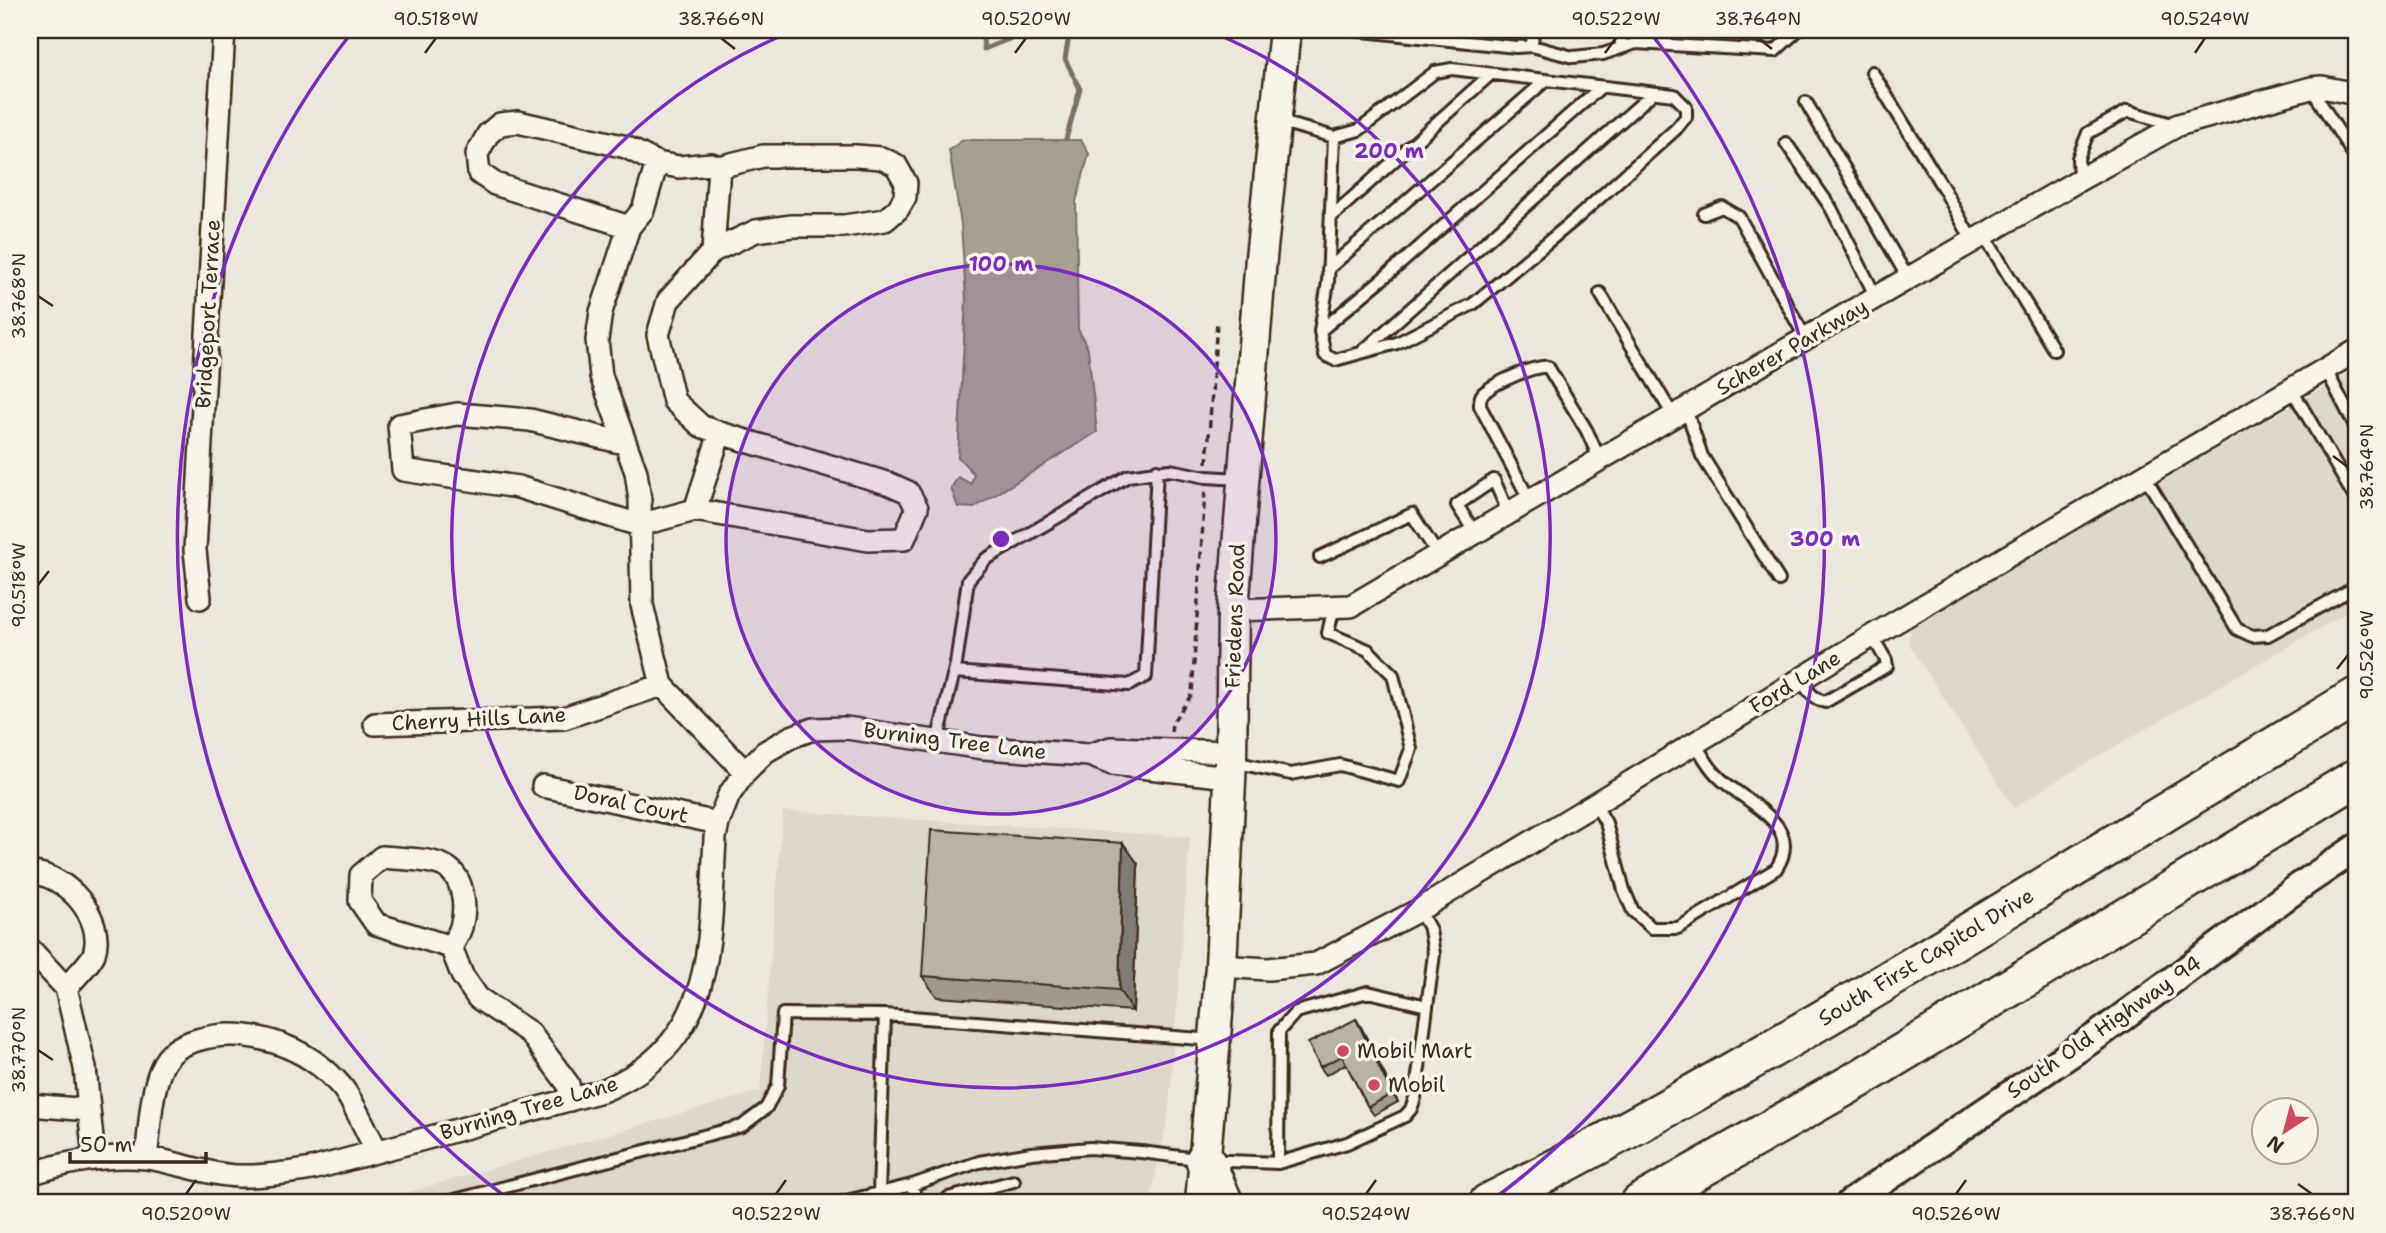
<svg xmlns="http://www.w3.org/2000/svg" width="2386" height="1233" viewBox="0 0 2386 1233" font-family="'Shantell Sans',sans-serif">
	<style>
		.built { fill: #ddd7cc }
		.water { fill: #a89f93; stroke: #7c7064; stroke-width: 2 }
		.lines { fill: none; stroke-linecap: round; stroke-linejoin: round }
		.stream { stroke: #7c7064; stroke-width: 5 }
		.service-casing { stroke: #3b2a1e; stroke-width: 16 }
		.minor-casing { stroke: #3b2a1e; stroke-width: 26 }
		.tertiary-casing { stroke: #3b2a1e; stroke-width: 32 }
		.secondary-casing { stroke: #3b2a1e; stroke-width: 35 }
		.trunk-casing { stroke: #3b2a1e; stroke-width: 42 }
		.path { stroke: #3b2a1e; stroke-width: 3.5; stroke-dasharray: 7 5; stroke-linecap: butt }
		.service { stroke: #f7f3e8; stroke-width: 10 }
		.minor { stroke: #f7f3e8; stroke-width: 21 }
		.tertiary { stroke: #f7f3e8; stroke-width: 26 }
		.secondary { stroke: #f7f3e8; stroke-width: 30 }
		.trunk { stroke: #f7f3e8; stroke-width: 37 }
		.wall { fill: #a09990; stroke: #3b2a1e; stroke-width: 2 }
		.shaded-wall { fill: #827d75; stroke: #3b2a1e; stroke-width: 2 }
		.building { fill: #bab2a7; stroke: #3b2a1e; stroke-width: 2 }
		.ticks { fill: none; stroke: #3b2a1e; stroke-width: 2.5 }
		.ring { fill: none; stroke: #7b2cbf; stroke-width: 3.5 }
		.poi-dot { fill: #d1495b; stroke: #f7f3e8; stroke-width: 2.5 }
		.labels { text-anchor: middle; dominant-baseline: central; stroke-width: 7; stroke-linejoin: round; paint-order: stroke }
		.street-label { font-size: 21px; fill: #3b2a1e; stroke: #f7f3e8 }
		.poi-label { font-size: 21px; fill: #3b2a1e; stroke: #f7f3e8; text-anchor: start }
		.centre { fill: #7b2cbf; stroke: #f7f3e8; stroke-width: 3.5 }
		.ring-label { font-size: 21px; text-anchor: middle; font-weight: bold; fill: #7b2cbf; stroke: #f7f3e8; stroke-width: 7; stroke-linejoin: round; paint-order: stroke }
		.neatline { fill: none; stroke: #3b2a1e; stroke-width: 2.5 }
		.ticks-label { font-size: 18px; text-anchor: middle; fill: #3b2a1e }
	</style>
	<rect width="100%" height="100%" fill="#ece7dc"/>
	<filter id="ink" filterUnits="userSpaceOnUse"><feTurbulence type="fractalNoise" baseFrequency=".0143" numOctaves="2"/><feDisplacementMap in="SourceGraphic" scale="14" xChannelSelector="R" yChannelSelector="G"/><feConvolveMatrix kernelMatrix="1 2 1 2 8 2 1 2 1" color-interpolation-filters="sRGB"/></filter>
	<g filter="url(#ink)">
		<path class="built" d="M2356 369V607L2054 782 2014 808 1909 644 1912 625Z
			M783 811 1190 837 1168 1118 1149 1203H371L760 1091Z"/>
		<path class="water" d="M963 140H1081L1089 154 1076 202 1078 329 1088 349 1097 432 974 508 958 507 951 488 958 477 971 484 974 474 958 457 966 299 961 224 949 150Z"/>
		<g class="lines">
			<path class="stream" d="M982 30 984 49 1032 30
				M1066 139 1080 89 1065 59 1070 30"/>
			<g class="service-casing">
				<path id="service" d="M1353 30 1516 47 1532 46 1533 30
					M1532 46 1573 57 1603 54 1636 43 1775 51 1798 30
					M1620 48 1623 30
					M1872 72 1945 191 1973 242
					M2311 88 2356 159
					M1806 102 1909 280
					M1278 121 1334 137 1328 282 1320 331 1325 355 1335 360 1397 343 1473 304 1578 217 1676 129 1686 117V107L1674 95 1452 69 1435 72 1359 130 1334 137
					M1786 143 1831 208 1876 297
					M2079 180 2078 158 2088 133 2128 111 2175 125
					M1704 214 1722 207 1739 217 1806 339
					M1331 217 1491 74
					M1984 235 2054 350
					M1328 269 1545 81
					M1600 293 1674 417
					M1320 331 1399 265 1601 87
					M1363 351 1653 93
					M2325 368 2356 428
					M2291 388 2356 500
					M1686 409 1702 456 1779 580
					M2144 475 2237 629 2252 636 2268 635 2356 587
					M1530 501 1480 406C1480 399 1480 395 1486 391 1497 382 1535 365 1548 367L1587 431 1600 460
					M1475 533 1457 505 1494 480 1509 514
					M1320 557 1412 514 1438 555
					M954 672 1129 685 1146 676 1157 470
					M1800 679C1807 689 1812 699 1825 702L1887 666 1886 660 1872 636
					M937 742 956 664 968 580 986 559 1128 476 1170 470 1206 477 1240 479
					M1233 762 1291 774 1340 765 1399 781 1411 749 1393 675 1368 650 1328 633 1334 606
					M1594 802 1606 823 1624 890 1633 911 1652 928H1678L1776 869C1807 822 1739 801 1716 774 1707 765 1701 752 1694 742
					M885 1015 1214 1040
					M1278 1163 1279 1031 1296 1012 1368 992 1427 1006
					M912 1185 917 1203
					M443 1203 742 1126 766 1108 778 1086 783 1014 885 1015 879 1193
					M838 1203 912 1185 979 1162 1031 1153 1090 1148 1141 1152 1205 1160 1278 1163 1347 1143 1405 1116 1411 1109 1415 1098 1434 954 1430 930 1419 910
					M945 1203 948 1198 1014 1181"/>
			</g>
			<g class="minor-casing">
				<path id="minor" d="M629 227 495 184 479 173 477 154 488 134 500 124 518 122 626 147 657 163
					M713 251 756 231 792 226H844L885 220 898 209 905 197 906 183 896 165 881 158 856 156H763L719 167 711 164 679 167 657 163 643 210 629 227 601 312 597 340 601 376 636 472 640 500 642 605 662 685 745 772
					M624 443 530 420 457 414 399 425 403 470 518 487 639 525 695 510 720 433 701 426 674 401 658 335 668 301 713 251 719 167
					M695 510 868 540 904 539 917 508 908 492 890 484 720 433
					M200 598 195 550 224 30
					M1233 610 1351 606 1876 297 2079 180 2178 125 2311 88 2322 87 2356 94
					M375 724 564 718 662 685
					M1089 755 1111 748 1231 752
					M543 786 718 823
					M30 873C65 873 106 918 94 954 89 965 74 978 66 988
					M451 947C455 940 459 934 461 927 467 907 464 874 442 865 423 858 401 859 382 857L361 875 360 901 376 924 451 947 462 975 478 998 530 1033 568 1084 570 1100
					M30 949 66 988 85 1068 94 1159
					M1221 966 1268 969 1316 964 1419 910 1872 636 2356 351
					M30 1105 89 1110
					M146 1158C150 1129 150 1096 161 1069 168 1052 180 1045 197 1040 247 1025 307 1046 341 1086 353 1099 367 1134 377 1151
					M30 1174C66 1162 108 1154 147 1158 177 1162 207 1175 237 1176 262 1177 288 1173 312 1169L602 1091C718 1043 709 945 715 838L718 823 729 795 745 772 765 752 791 737 813 729 846 728 983 748 1089 755 1112 764 1229 777"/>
			</g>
			<g class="tertiary-casing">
				<path id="tertiary" d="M1850 1203 2098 1035 2303 884 2356 848"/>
			</g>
			<g class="secondary-casing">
				<path id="secondary" d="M1201 1203 1221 966 1231 761 1233 610 1261 258 1285 30"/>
			</g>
			<g class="trunk-casing">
				<path id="trunk" d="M1205 1160 1224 1203
					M1488 1203C1787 1052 2069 868 2356 697
					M1640 1203 1859 1079 2356 778"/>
			</g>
			<path class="path" d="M1207 463 1217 322
				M1171 732 1172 723 1192 694 1205 491"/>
			<use href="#service" class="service"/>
			<use href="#minor" class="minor"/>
			<use href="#tertiary" class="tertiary"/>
			<use href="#secondary" class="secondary"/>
			<use href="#trunk" class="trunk"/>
		</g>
		<path class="wall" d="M1123 843 1138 864 1133 1011 937 997 922 976Z
			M1356 1019 1361 1027 1398 1102 1374 1115 1368 1107 1346 1064 1326 1075 1320 1067Z"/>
		<path class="shaded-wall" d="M1123 843 1138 864 1133 1011 1119 990Z
			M1356 1019 1361 1027 1398 1102 1392 1094Z"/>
		<path class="building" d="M931 830 1123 843 1119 990 922 976Z
			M1356 1019 1392 1094 1368 1107 1342 1056 1320 1067 1308 1043Z"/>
	</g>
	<path class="ticks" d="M721 38 735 49M1758 38 1772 49M425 53 436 38M1015 53 1026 38M1605 53 1616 38M2195 53 2205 38M38 296 53 306M2333 456 2348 467M38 585 49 571M2337 669 2348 655M38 1050 53 1060M2298 1184 2312 1194M186 1194 196 1180M776 1194 786 1180M1366 1194 1376 1180M1956 1194 1966 1180"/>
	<circle cx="1001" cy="539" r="275" fill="#7b2cbf" fill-opacity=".12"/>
	<g class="ring">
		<circle cx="1001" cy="539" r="275"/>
		<path d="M1207 30A549 549 0 1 1 795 30"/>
		<path d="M511 1201A824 824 0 0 1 352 32M1650 32A824 824 0 0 1 1491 1201"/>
	</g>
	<g class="poi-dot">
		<circle cx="1343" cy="1051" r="7"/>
		<circle cx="1374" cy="1085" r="7"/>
	</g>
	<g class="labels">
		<g class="street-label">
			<text transform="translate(208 314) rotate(-87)">Bridgeport Terrace</text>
			<text transform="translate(1792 347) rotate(-30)">Scherer Parkway</text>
			<text transform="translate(1235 616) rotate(-88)">Friedens Road</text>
			<text transform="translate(1795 682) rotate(-31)">Ford Lane</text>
			<text transform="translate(479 719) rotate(-3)">Cherry Hills Lane</text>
			<text transform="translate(955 741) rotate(7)">Burning Tree Lane</text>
			<text transform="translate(631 804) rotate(12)">Doral Court</text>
			<text transform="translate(1926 957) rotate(-31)">South First Capitol Drive</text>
			<text transform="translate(2104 1027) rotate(-35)">South Old Highway 94</text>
			<text transform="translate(529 1108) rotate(-16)">Burning Tree Lane</text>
		</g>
		<g class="poi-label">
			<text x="1357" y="1051">Mobil Mart</text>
			<text x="1388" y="1085">Mobil</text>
		</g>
	</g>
	<circle cx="1001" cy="539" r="10" class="centre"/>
	<g class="ring-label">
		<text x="1389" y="158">200 m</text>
		<text x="1001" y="271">100 m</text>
		<text x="1825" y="546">300 m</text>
	</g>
	<rect width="2386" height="1233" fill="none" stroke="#f7f3e8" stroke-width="77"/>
	<g transform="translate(2285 1131) rotate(216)"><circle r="33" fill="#f7f3e8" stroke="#aca397" stroke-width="2"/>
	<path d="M0-5L12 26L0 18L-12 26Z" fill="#d1495b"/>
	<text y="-10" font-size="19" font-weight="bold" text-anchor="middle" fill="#3b2a1e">N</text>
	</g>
	<path d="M70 1152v10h136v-10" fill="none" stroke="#3b2a1e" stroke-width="3.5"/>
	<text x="80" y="1152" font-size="21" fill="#3b2a1e" stroke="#f7f3e8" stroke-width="5" paint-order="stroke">50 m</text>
	<rect x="38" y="38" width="2310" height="1156" class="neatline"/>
	<g class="ticks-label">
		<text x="436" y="25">90.518°W</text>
		<text x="721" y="25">38.766°N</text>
		<text x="1026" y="25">90.520°W</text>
		<text x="1616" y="25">90.522°W</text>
		<text x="1758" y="25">38.764°N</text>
		<text x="2205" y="25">90.524°W</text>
		<text transform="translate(19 296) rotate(-90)" y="6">38.768°N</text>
		<text transform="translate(2367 467) rotate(-90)" y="6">38.764°N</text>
		<text transform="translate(19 585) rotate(-90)" y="6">90.518°W</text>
		<text transform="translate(2367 655) rotate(-90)" y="6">90.526°W</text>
		<text transform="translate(19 1050) rotate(-90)" y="6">38.770°N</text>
		<text x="186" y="1220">90.520°W</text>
		<text x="776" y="1220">90.522°W</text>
		<text x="1366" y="1220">90.524°W</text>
		<text x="1956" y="1220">90.526°W</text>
		<text x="2312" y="1220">38.766°N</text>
	</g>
</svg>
